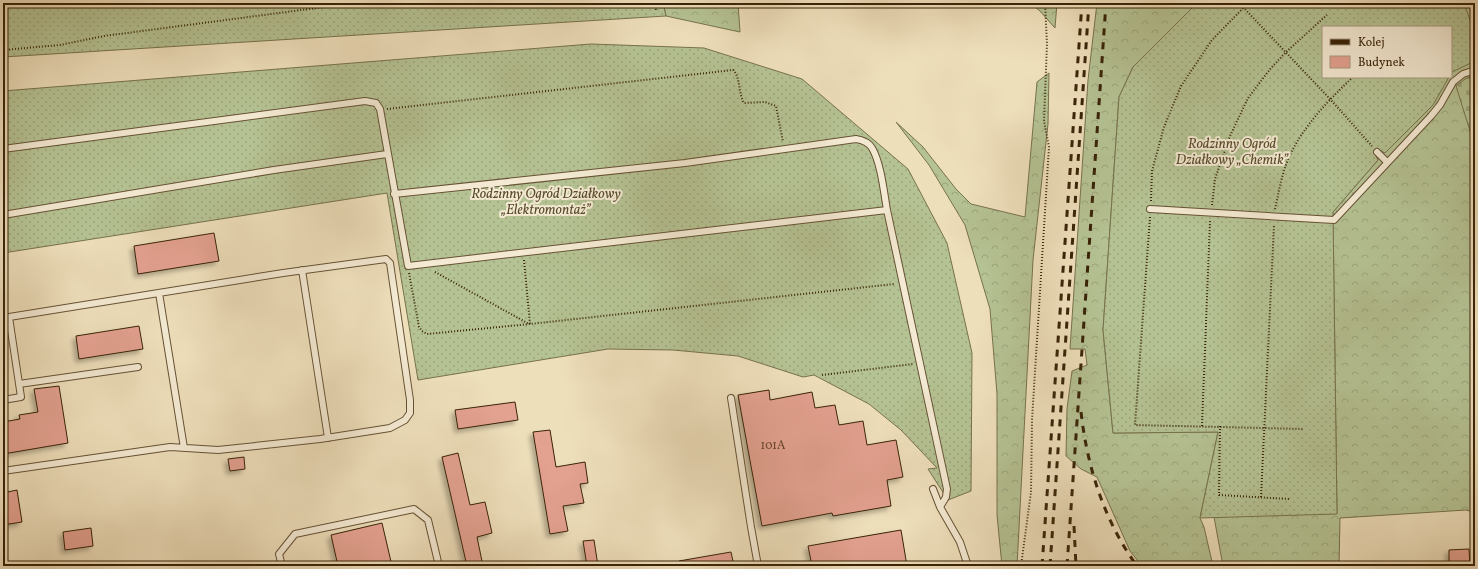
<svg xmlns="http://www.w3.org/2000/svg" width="1478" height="569" viewBox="0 0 1478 569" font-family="Vollkorn,serif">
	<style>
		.forest { fill: url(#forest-crowns); stroke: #77724e }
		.cemetery { fill: url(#cemetery-stones); stroke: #77724e }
		.garden { fill: url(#garden-dots); stroke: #77724e }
		.building { fill: #e3a190; stroke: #392308; filter: url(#shadow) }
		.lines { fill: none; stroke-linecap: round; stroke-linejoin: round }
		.service-casing { stroke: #665235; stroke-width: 8 }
		.path { stroke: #392308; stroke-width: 2; stroke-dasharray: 1 2; stroke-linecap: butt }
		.service { stroke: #f4ead3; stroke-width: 6 }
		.rail { stroke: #392308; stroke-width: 3; stroke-dasharray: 7 7; stroke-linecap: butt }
		.labels { text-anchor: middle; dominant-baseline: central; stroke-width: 4; stroke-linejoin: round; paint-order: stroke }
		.number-label { font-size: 12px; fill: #64422a }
		.park-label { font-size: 14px; font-style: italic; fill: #584b2b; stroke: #f4ead3 }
	</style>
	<defs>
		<pattern id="forest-crowns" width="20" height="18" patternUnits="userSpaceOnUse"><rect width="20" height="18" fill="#b5c293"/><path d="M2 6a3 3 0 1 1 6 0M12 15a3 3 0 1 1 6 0" fill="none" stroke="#9ca67d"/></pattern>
		<pattern id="cemetery-stones" width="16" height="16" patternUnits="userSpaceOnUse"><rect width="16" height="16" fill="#b5c293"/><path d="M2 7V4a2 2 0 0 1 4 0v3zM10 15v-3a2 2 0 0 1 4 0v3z" fill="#9ca67d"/></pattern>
		<pattern id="garden-dots" width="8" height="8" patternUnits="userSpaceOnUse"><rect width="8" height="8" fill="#b5c293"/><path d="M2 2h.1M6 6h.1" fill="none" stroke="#9ca67d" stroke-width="1.8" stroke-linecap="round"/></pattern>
		<filter id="shadow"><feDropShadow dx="-3.5" dy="3.5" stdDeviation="2" flood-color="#0004"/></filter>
	</defs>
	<rect width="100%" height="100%" fill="#eedfbb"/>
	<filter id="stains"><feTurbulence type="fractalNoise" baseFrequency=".005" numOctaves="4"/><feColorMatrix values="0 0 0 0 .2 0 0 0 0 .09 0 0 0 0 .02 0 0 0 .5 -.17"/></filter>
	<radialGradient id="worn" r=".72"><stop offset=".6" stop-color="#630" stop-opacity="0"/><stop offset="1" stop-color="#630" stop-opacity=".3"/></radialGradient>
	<path class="forest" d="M663 3H738L740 32 666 16Z
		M1029 3H1057L1055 28 1039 10Z
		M1097 3H1197L1133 67 1119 97 1103 330 1113 433 1218 432 1200 518 1204 527 1213 566H1142L1130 551 1097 477 1081 469 1066 456 1067 409 1072 371 1087 365 1085 349H1070L1088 80Z
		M1333 3H1475V527L1473 512 1466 510 1340 518 1339 566H1223L1214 517 1337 513 1333 212 1378 160 1375 154 1405 77H1451V27Z
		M1049 73 1048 124 1033 260 1017 566H1002L997 515V394L990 309 965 225 929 165 896 122 923 147 956 189 971 204 1025 217 1037 82Z"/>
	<path class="cemetery" d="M1475 75V147L1456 86 1465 79Z"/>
	<path class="garden" d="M3 3H663L666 16 3 57Z
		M1197 3H1464L1475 34V61L1452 72 1451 74V27H1323V77H1449L1433 105 1385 153 1379 150 1375 154 1378 160 1333 212 1337 514 1200 518 1218 432 1113 433 1103 330 1119 97 1133 67Z
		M591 44 704 48 802 79 908 169 947 243 972 353 971 491 948 500 928 469 937 468 901 430 869 404 814 375 803 377 738 356 673 350 608 349 418 380 387 193 3 253V91Z"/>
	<path class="building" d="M214 233 219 261 138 274 134 246Z
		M139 326 143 349 79 359 76 336Z
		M59 386 68 443 3 454V422L20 419 19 415 38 412 34 389Z
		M769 390 770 400 812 392 815 408 835 405 839 425 863 421 867 445 896 440 903 477 887 480 891 506 833 516 832 513 762 526 738 395Z
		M515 402 518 420 458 429 455 410Z
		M550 430 556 467 585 462 588 483 580 484 584 503 563 506 568 531 550 534 533 432Z
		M458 453 470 505 485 502 492 533 477 537 483 566H467L442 457Z
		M244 457 245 469 230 471 228 459Z
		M17 490 22 522 3 525V493Z
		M382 523 392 566H338L331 535Z
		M91 528 93 546 65 550 63 532Z
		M901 530 907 566H812L808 546Z
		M594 540 598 566H587L583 541Z
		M1469 549 1470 566H1449V550Z
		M731 552 734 566H679V561Z"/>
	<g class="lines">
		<g class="service-casing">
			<path id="service" d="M3 149 365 101 376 103 380 109 408 266 887 210
				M1377 152 1387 162
				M394 194 685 163 856 139C862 140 869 143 872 148 881 163 884 193 887 210L947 489 946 497 940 507 960 542 968 566
				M1150 209 1334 220 1431 116 1440 105 1453 82 1463 74 1475 70
				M3 215 274 170 387 154
				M302 270 328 438
				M159 293 184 448
				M3 318 283 273 386 259 390 263 410 400V413L405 420 390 428 320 439 218 450 170 447 3 471
				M19 384 138 367
				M731 398 751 527 758 566
				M3 400 21 397 9 317
				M933 489 940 507
				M282 566 279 554 295 534 414 509 428 520 439 566"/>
		</g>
		<path class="path" d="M655 3 656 11
			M1243 7 1330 99 1372 146
			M3 50 60 45 104 36 355 3
			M387 109 733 70C741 78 738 93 744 103L765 102 776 106 783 142
			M1151 201 1152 171 1164 127 1181 86 1212 40 1248 3
			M1212 205 1215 179 1230 136 1248 98 1271 68 1286 52 1327 15
			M1275 209C1279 191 1282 172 1290 155 1305 124 1329 100 1353 77
			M1150 217 1135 425 1304 429
			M524 260 530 324
			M435 272 529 324
			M409 273 419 327 422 331 427 334 530 324 894 284
			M822 375 913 364
			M1202 426 1210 221
			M1220 426 1219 495 1289 499
			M1261 497 1274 225
			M1021 566 1031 492 1032 420 1049 147 1044 121 1047 44 1045 3"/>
		<use href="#service" class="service"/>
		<path class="rail" d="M1081 412C1087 466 1104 521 1137 566
			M1074 526 1076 566
			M1042 566 1082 3
			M1050 566 1089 3
			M1067 566 1106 3"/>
	</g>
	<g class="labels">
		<g class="number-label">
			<text x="773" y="446">101A</text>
		</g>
		<g class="park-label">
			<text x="1232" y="144">Rodzinny Ogród<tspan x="1232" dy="16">Działkowy „Chemik”</tspan></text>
			<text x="546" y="194">Rodzinny Ogród Działkowy<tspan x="546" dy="16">„Elektromontaż”</tspan></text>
		</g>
	</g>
	<rect width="1478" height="569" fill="none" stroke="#eedfbb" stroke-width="16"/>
	<rect x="4" y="4" width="1470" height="561" fill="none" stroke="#392308" stroke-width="2"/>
	<rect x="8" y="8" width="1462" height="553" fill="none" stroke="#392308"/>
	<rect x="1322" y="26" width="130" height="52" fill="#f4ead3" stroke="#a99a82"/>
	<rect x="1330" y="39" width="20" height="6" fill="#392308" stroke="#a99a82"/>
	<text x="1358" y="46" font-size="12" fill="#392308">Kolej</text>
	<rect x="1330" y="56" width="20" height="12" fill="#e3a190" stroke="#a99a82"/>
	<text x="1358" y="66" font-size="12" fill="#392308">Budynek</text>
	<rect width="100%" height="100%" filter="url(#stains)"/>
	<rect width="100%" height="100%" fill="url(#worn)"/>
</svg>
